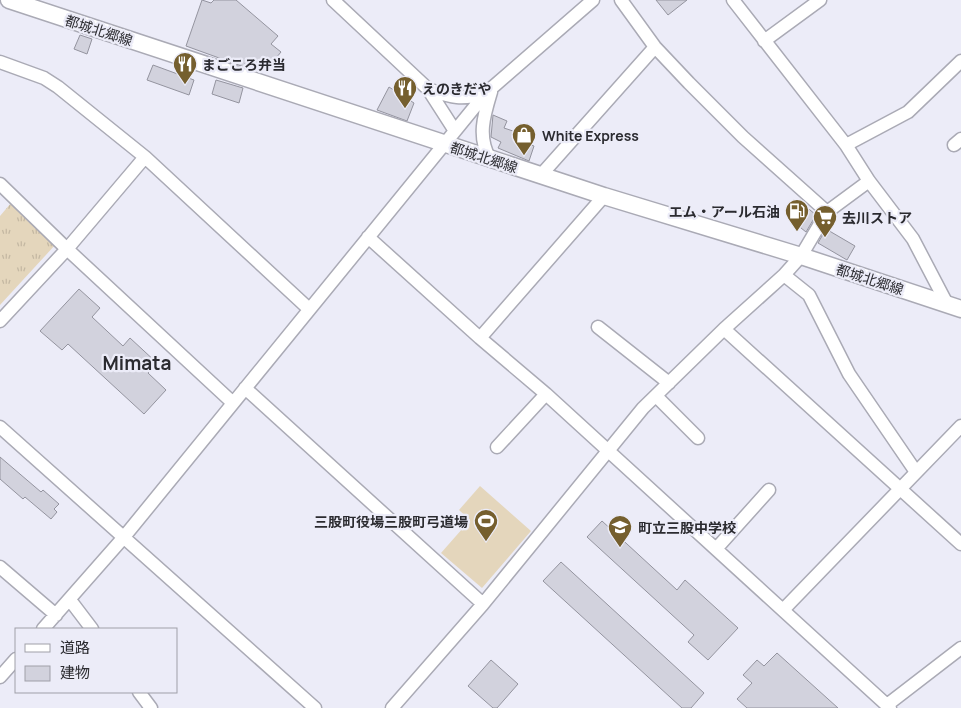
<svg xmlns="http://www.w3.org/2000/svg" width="961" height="708" viewBox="0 0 961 708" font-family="Manrope,'Noto Sans JP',sans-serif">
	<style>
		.park { fill: url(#park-tufts) }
		.garden { fill: #e4d6bc }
		.building { fill: #d2d2dd; stroke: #94949f }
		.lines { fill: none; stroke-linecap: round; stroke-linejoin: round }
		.minor-casing { stroke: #aaaab5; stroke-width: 15 }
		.major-casing { stroke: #aaaab5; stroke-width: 19 }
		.minor { stroke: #fff; stroke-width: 12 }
		.major { stroke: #fff; stroke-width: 16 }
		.labels { text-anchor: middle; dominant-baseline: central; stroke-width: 4.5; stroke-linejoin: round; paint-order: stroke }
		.street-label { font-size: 14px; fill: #2b2b30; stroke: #ececf8 }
		.poi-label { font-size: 14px; font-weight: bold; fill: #2b2b30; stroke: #ececf8; text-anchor: start }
		.district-label { font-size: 19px; font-weight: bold; fill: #2b2b30; stroke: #ececf8 }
	</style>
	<defs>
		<pattern id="park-tufts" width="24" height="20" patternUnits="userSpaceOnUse" patternTransform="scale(1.25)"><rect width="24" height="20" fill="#e4d6bc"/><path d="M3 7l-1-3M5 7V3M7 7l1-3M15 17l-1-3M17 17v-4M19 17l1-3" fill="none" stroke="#c4b8a2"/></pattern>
	</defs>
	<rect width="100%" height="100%" fill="#ececf8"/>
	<path class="park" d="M11 203 56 244 0 305V216Z"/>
	<path class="garden" d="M480 486 531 531 482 588 441 553 470 520 459 510Z"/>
	<path class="building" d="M202 0 211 3 214 0H236L278 36 271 44 281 52 271 64 263 60 262 64 247 58 244 67 186 46Z
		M656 0H687L668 15Z
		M80 35 92 39 87 54 74 49Z
		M153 65 194 80 189 95 147 80Z
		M216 80 243 88 239 103 212 94Z
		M389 87 414 103 407 121 377 110Z
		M493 115 507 121 504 128 519 133 516 140 534 146 529 161 498 148 501 142 491 137Z
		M803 204 816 215 806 232 791 220Z
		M826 229 855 246 847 260 818 243Z
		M79 289 100 308 92 317 123 346 130 338 157 363 148 373 166 390 144 414 68 344 62 350 40 331Z
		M0 457 41 492 43 490 59 504 54 509 57 512 51 519 25 497 23 499 0 479Z
		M602 521 677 590 685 580 738 628 708 660 688 642 694 635 587 537Z
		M561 562 704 693 691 708H682L543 581Z
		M777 653 838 708H747L737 699 752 683 743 675 757 660 764 666Z
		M491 660 518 684 497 708H493L468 686Z"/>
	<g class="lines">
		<g class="minor-casing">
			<path id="minor" d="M333 0 428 89 455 131
				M621 0 655 47 689 83 743 137 827 212
				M733 0 846 145 869 181 913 239 947 304
				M764 41 820 0
				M0 62 44 78 58 87 145 157 309 309
				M428 89C451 97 461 101 485 93
				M846 145 908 112 961 61
				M954 145 961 139
				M490 159C477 137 484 115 491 92
				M541 175 655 47
				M0 184 67 249 233 403
				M368 237 480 338 546 394 890 708
				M784 275 809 295 849 374 916 472
				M0 321 67 249 145 157
				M598 327 669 383
				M724 329 961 544
				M480 338 604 196
				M245 388 483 604
				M656 396 698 438
				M0 427 315 708
				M497 447 546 394
				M716 549 769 490
				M0 567 56 615
				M70 600 92 629
				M783 610 961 426
				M43 629 124 537 486 93 593 0
				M0 677 16 659
				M139 692 151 708
				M887 705 961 648
				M392 708 483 604 643 408 724 329 784 275 801 256 827 212 869 181"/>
		</g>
		<g class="major-casing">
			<path id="major" d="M9 0 604 196 801 256 961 309"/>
		</g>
		<use href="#minor" class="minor"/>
		<use href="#major" class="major"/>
	</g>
	<defs>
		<g id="restaurant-pin" transform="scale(1.25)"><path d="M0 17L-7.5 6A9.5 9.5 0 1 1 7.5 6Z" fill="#755f2e" stroke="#ececf8"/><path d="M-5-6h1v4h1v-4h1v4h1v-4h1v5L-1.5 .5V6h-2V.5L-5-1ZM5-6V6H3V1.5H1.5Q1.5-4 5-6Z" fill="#fff"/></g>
		<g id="shop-pin" transform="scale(1.25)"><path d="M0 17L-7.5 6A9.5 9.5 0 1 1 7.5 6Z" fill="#755f2e" stroke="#ececf8"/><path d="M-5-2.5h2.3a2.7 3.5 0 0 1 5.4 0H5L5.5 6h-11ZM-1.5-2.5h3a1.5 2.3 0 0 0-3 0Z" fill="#fff"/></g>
		<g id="fuel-pin" transform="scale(1.25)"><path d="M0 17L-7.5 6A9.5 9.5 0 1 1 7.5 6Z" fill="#755f2e" stroke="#ececf8"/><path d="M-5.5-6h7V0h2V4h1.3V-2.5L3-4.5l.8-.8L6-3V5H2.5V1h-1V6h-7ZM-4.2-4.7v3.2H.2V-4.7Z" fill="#fff"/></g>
		<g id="supermarket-pin" transform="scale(1.25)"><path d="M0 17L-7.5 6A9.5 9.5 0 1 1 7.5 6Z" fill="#755f2e" stroke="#ececf8"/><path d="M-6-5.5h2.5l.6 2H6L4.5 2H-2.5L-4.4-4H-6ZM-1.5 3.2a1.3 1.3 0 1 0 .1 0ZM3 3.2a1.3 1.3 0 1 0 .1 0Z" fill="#fff"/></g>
		<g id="stadium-pin" transform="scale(1.25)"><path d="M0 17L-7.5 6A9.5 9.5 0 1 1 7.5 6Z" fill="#755f2e" stroke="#ececf8"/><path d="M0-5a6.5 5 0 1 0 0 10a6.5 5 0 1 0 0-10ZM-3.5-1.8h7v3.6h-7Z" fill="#fff"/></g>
		<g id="school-pin" transform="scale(1.25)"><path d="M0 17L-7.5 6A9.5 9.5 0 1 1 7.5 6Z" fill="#755f2e" stroke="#ececf8"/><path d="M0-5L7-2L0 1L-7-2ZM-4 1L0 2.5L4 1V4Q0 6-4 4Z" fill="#fff"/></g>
	</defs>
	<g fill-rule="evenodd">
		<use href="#restaurant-pin" x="185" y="64"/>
		<use href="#restaurant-pin" x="405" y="88"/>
		<use href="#shop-pin" x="524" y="135"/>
		<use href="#fuel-pin" x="797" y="211"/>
		<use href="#supermarket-pin" x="825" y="217"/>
		<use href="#stadium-pin" x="486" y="521"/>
		<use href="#school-pin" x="620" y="527"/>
	</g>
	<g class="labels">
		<g class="street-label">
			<text transform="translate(99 30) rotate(18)">都城北郷線</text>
			<text transform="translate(484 157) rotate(18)">都城北郷線</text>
			<text transform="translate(870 279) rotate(18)">都城北郷線</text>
		</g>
		<g class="poi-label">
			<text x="202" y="64">まごころ弁当</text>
			<text x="422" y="88">えのきだや</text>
			<text x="542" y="135">White Express</text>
			<text x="780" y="211" text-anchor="end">エム・アール石油</text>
			<text x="842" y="217">去川ストア</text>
			<text x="468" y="521" text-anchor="end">三股町役場三股町弓道場</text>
			<text x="638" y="527">町立三股中学校</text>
		</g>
		<g class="district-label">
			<text x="137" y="363">Mimata</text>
		</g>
	</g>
	<rect x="15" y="628" width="162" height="65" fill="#ececf8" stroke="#9f9fa8"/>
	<rect x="25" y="644" width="25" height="8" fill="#ffffff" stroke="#9f9fa8"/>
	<text x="60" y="653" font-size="15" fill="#2b2b30">道路</text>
	<rect x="25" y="666" width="25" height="15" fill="#d2d2dd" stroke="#9f9fa8"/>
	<text x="60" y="678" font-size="15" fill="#2b2b30">建物</text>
</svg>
